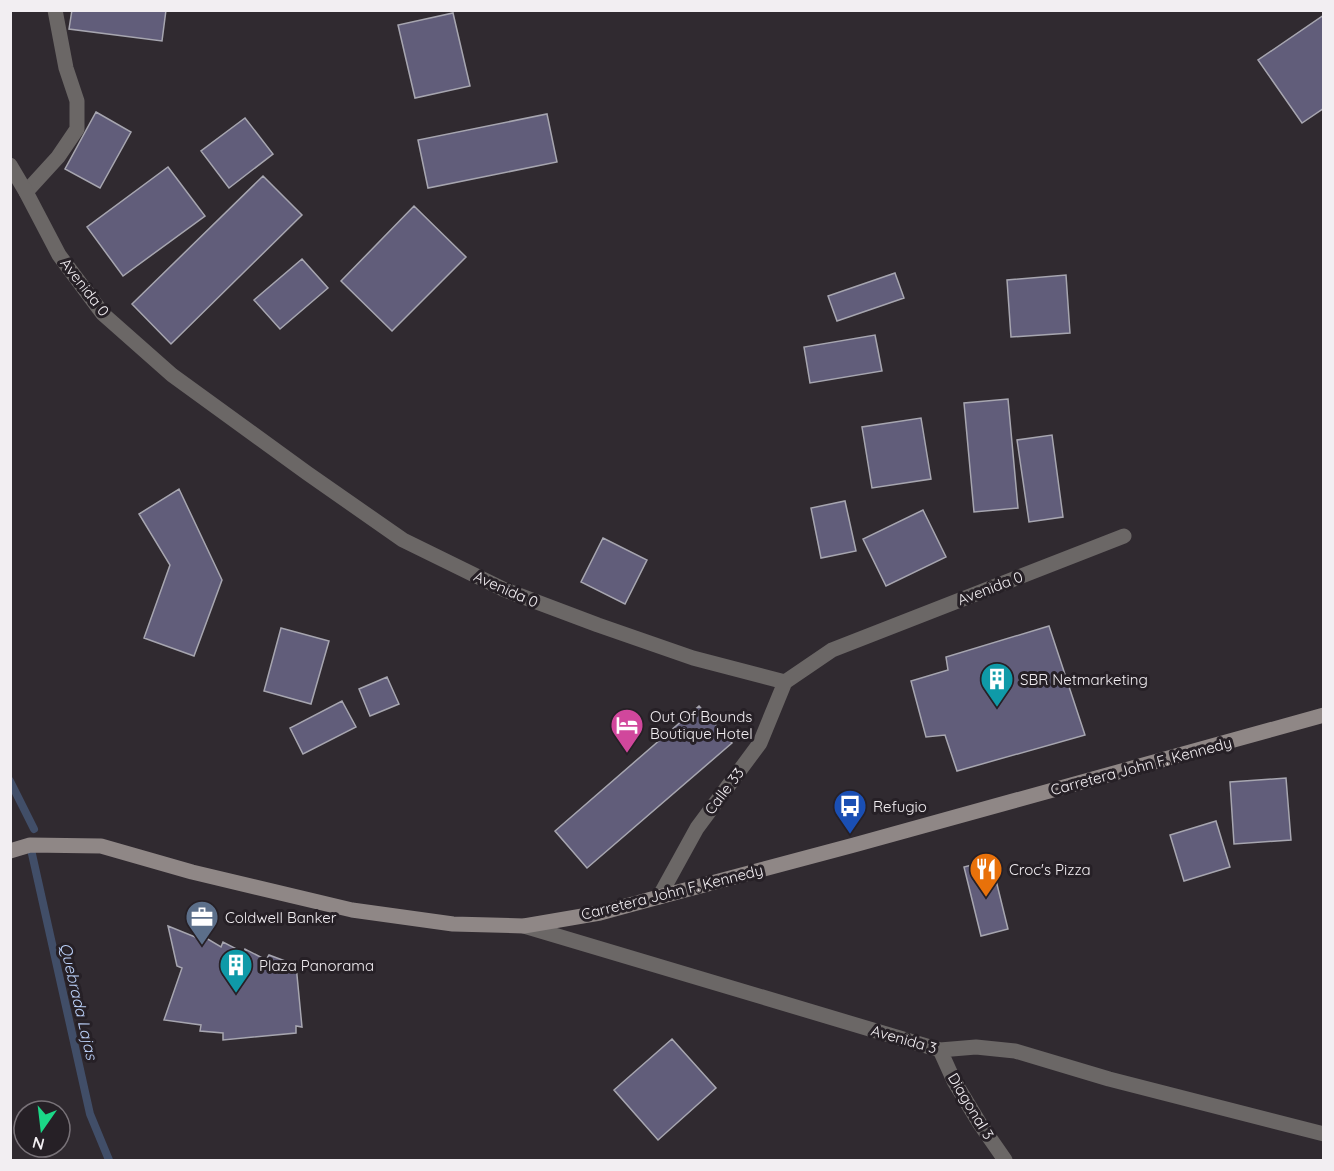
<svg xmlns="http://www.w3.org/2000/svg" width="1334" height="1171" viewBox="0 0 1334 1171" font-family="Quicksand,sans-serif">
	<style>
		.lines { fill: none; stroke-linecap: round; stroke-linejoin: round }
		.stream { stroke: #414e68; stroke-width: 8 }
		.building { fill: #615d7a; stroke: #a7a6b0; stroke-width: 1.5 }
		.lane { stroke: #6b6766; stroke-width: 15 }
		.street { stroke: #6b6766; stroke-width: 15 }
		.secondary { stroke: #8f8786; stroke-width: 15 }
		.labels { text-anchor: middle; dominant-baseline: central; stroke-width: 6; stroke-linejoin: round; paint-order: stroke }
		.street-label { font-size: 15px; fill: #f2eef2; stroke: #262026 }
		.poi-label { font-size: 15px; fill: #f2eef2; stroke: #262026; text-anchor: start }
		.water-label { font-size: 16px; font-style: italic; fill: #bbd0f8; stroke: #262026 }
	</style>
	<rect width="100%" height="100%" fill="#302a30"/>
	<g class="lines">
		<path class="stream" d="M10 781 34 829
			M30 845 90 1114 109 1160"/>
	</g>
	<path class="building" d="M72 10H166L162 41 69 29Z
		M453 13 470 86 415 98 398 25Z
		M1324 15V108L1302 123 1258 60Z
		M96 112 131 132 100 188 65 169Z
		M547 114 557 162 428 188 418 140Z
		M245 118 273 154 229 188 201 151Z
		M168 167 205 216 123 276 87 227Z
		M263 176 302 215 171 344 132 304Z
		M414 206 466 257 392 331 341 281Z
		M302 259 328 288 280 329 254 300Z
		M895 273 904 298 837 321 828 296Z
		M1066 275 1070 333 1011 337 1007 280Z
		M875 335 882 371 810 383 804 347Z
		M1008 399 1018 508 974 512 964 403Z
		M921 418 931 479 872 488 862 427Z
		M1052 435 1063 517 1029 522 1017 440Z
		M179 489 222 580 194 656 144 638 170 565 139 514Z
		M845 501 856 551 821 558 811 508Z
		M923 510 946 557 886 586 863 539Z
		M603 538 647 560 625 604 581 582Z
		M1049 626 1085 735 957 771 945 735 926 737 911 681 948 670 946 657Z
		M281 628 329 641 311 704 264 691Z
		M387 677 399 704 370 716 359 689Z
		M342 701 356 727 303 754 290 728Z
		M699 706 732 743 587 868 555 831Z
		M1286 778 1291 840 1234 844 1230 782Z
		M1216 821 1230 867 1184 881 1170 835Z
		M991 860 1008 929 981 936 964 867Z
		M168 926 200 939 201 935 221 947 223 942 244 953 245 949 266 960 269 955 296 965 302 1027 296 1026V1033L223 1040V1033L200 1031 201 1025 164 1020 182 968 177 966Z
		M672 1039 716 1088 658 1140 614 1090Z"/>
	<g class="lines">
		<path class="lane" d="M26 192 58 157 77 129V101L66 68 55 10"/>
		<path class="street" d="M10 165 26 192 59 255 103 314 172 375 307 473 403 540 505 590 598 625 693 658 785 682 832 650 1124 536
			M659 897 697 828 760 743 785 682
			M524 926 940 1050 976 1047 1015 1051 1109 1079 1324 1134
			M940 1050 954 1081 980 1124 1005 1160"/>
		<path class="secondary" d="M10 851 30 845 101 846 192 872 352 910 453 924 524 926 600 913 659 897 854 845 1324 715"/>
	</g>
	<defs>
		<g id="building-pin" transform="scale(1.725)"><path d="M0 17L-7.5 6A9.5 9.5 0 1 1 7.5 6Z" fill="#0f9aa8" stroke="#262026"/><path d="M-4-6H4V6H1V3H-1V6H-4ZM-2.5-4.3h1.7v1.8h-1.7ZM.8-4.3h1.7v1.8H.8ZM-2.5-1h1.7V.8h-1.7ZM.8-1h1.7V.8H.8Z" fill="#fff"/></g>
		<g id="hotel-pin" transform="scale(1.725)"><path d="M0 17L-7.5 6A9.5 9.5 0 1 1 7.5 6Z" fill="#d1479c" stroke="#262026"/><path d="M-6-4.5h1.5V1H6V5H4.5V3h-9V5H-6ZM-4 0a1.8 1.8 0 1 1 3.6 0ZM.5 0V-2.5h3Q6-2.5 6 0Z" fill="#fff"/></g>
		<g id="bus-pin" transform="scale(1.725)"><path d="M0 17L-7.5 6A9.5 9.5 0 1 1 7.5 6Z" fill="#1a4fb4" stroke="#262026"/><path d="M-5-6H5V4H4V6H2V4H-2V6H-4V4H-5ZM-3.5-4V0h7V-4ZM-3.5 1.2v1.5H-2V1.2ZM2 1.2v1.5H3.5V1.2Z" fill="#fff"/></g>
		<g id="restaurant-pin" transform="scale(1.725)"><path d="M0 17L-7.5 6A9.5 9.5 0 1 1 7.5 6Z" fill="#e8710a" stroke="#262026"/><path d="M-5-6h1v4h1v-4h1v4h1v-4h1v5L-1.5 .5V6h-2V.5L-5-1ZM5-6V6H3V1.5H1.5Q1.5-4 5-6Z" fill="#fff"/></g>
		<g id="office-pin" transform="scale(1.725)"><path d="M0 17L-7.5 6A9.5 9.5 0 1 1 7.5 6Z" fill="#5c6f8a" stroke="#262026"/><path d="M-6-3h4V-5.5h4V-3h4V5H-6ZM-1-4.5V-3h2v-1.5ZM-6 0V1H6V0Z" fill="#fff"/></g>
	</defs>
	<g fill-rule="evenodd">
		<use href="#building-pin" x="997" y="679"/>
		<use href="#hotel-pin" x="627" y="725"/>
		<use href="#bus-pin" x="850" y="806"/>
		<use href="#restaurant-pin" x="986" y="869"/>
		<use href="#office-pin" x="202" y="917"/>
		<use href="#building-pin" x="236" y="965"/>
	</g>
	<g class="labels">
		<g class="street-label">
			<text transform="translate(85 287) rotate(52)">Avenida 0</text>
			<text transform="translate(990 588) rotate(-21)">Avenida 0</text>
			<text transform="translate(506 589) rotate(24)">Avenida 0</text>
			<text transform="translate(1141 766) rotate(-15)">Carretera John F. Kennedy</text>
			<text transform="translate(724 791) rotate(-53)">Calle 33</text>
			<text transform="translate(672 892) rotate(-14)">Carretera John F. Kennedy</text>
			<text transform="translate(904 1039) rotate(16)">Avenida 3</text>
			<text transform="translate(971 1106) rotate(59)">Diagonal 3</text>
		</g>
		<g class="poi-label">
			<text x="1020" y="679">SBR Netmarketing</text>
			<text x="650" y="716">Out Of Bounds<tspan x="650" dy="17">Boutique Hotel</tspan></text>
			<text x="873" y="806">Refugio</text>
			<text x="1009" y="869">Croc's Pizza</text>
			<text x="225" y="917">Coldwell Banker</text>
			<text x="259" y="965">Plaza Panorama</text>
		</g>
		<g class="water-label">
			<text transform="translate(79 1001) rotate(77)">Quebrada Lajas</text>
		</g>
	</g>
	<rect width="1334" height="1171" fill="none" stroke="#f2eef2" stroke-width="24"/>
	<g transform="translate(42 1129) rotate(194)"><circle r="28" fill="#262026" stroke="#787278" stroke-width="1.5"/>
	<path d="M0-4.5L10 22L0 15L-10 22Z" fill="#1bd988"/>
	<text y="-9" font-size="16" font-weight="bold" text-anchor="middle" fill="#f2eef2">N</text>
	</g>
</svg>
